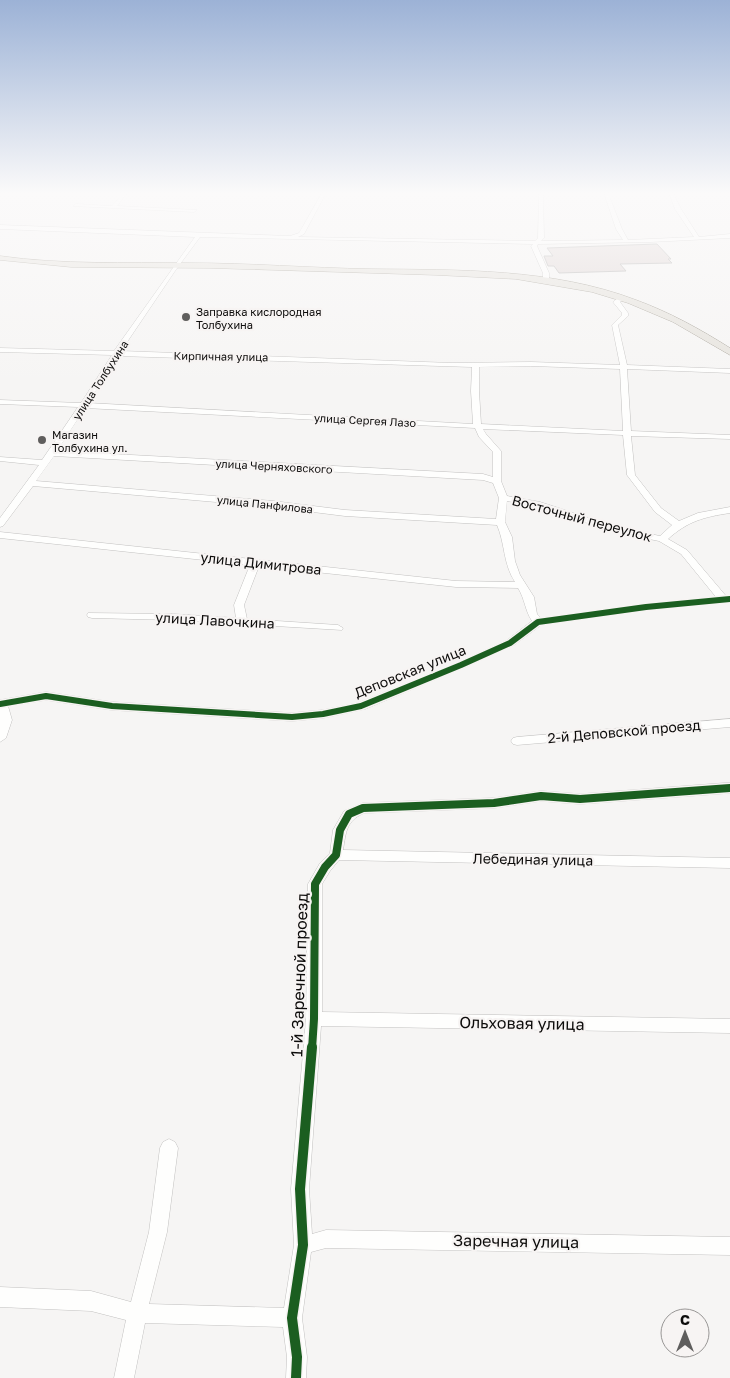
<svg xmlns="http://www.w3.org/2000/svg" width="730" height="1378" viewBox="0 0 730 1378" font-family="'Golos Text',sans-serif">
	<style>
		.building { fill: #e1d8d7; stroke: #b8b7b6 }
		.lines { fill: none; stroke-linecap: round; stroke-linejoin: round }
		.minor-casing { stroke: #c2c1c0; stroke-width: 1 }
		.major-casing { stroke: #a29d93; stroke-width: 1 }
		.minor { fill: #fefefd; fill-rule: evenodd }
		.major { fill: #e6e3dd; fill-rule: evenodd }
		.cycleway-far2-casing { stroke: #f7f4f3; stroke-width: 9 }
		.cycleway-far1-casing { stroke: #f7f4f3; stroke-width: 11 }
		.cycleway-casing { stroke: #f7f4f3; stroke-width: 13 }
		.cycleway-far2 { stroke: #1b5e20; stroke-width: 6 }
		.cycleway-far1 { stroke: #1b5e20; stroke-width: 8 }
		.cycleway { stroke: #1b5e20; stroke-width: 10 }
		.poi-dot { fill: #5f5e5d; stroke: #f7f4f3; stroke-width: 2 }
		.labels { text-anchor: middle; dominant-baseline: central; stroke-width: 4.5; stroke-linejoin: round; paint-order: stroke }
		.far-poi-label { font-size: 11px; fill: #0d0c0b; stroke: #f7f4f3; text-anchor: start }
		.far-street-label { font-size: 11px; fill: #0d0c0b; stroke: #f7f4f3 }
		.street-label { font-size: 14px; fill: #0d0c0b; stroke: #f7f4f3 }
		.near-street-label { font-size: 16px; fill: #0d0c0b; stroke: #f7f4f3 }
	</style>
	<rect width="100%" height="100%" fill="#f6f5f4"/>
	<path class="building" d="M657 244 671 259H668L672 263 620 264 626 271 559 273 554 266H548L544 256H553L547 248Z"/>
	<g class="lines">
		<g class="minor-casing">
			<path id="minor" d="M123 193H127L117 206 197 210 194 212 73 206 76 204 112 206Z
				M322 193H326L304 234 298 237 535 241 538 238 539 193H543L544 238 541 241 623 240 616 229 604 193H608L622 229 628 240 694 237 675 209 669 193H673L681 209 699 237 730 234V238L650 242 538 244 537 246 549 273V280L546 282 543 280V273L531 246 533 244 200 237 175 271 121 351 452 363 531 362 620 365 612 325 622 315V313L613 302 619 297H623L624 298 620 302 628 313V316L618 325 627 365 730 369V373L627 369 631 431 730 435V439L631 436 635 475 661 508 679 521 698 513 730 507V513C704 517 688 521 668 539L687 550 726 596H730V602L646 610 541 625 514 645 465 667 365 709 323 718 292 721 112 710 46 700 8 706 12 720 6 738 0 742V700L46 692 112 702 292 713 323 710 358 703 457 663 506 641 532 621C525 611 525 599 518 588L456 587 259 566 244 605 247 619 338 625 343 628 342 630 173 620 92 618 88 617 87 615 88 613 173 614 236 618 234 605 250 565 0 538V532L456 581 515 582C503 564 505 543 497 525L345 516 273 507 33 486 3 526 0 527V518L39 465 0 461V457L42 460 78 407 0 404V400L81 403 112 355 0 352V348L114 351 195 237 0 229V225L290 236 299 233ZM118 356 472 367 471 391 473 424 88 403ZM531 366 620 369 623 431 481 424 479 391V367ZM85 408 475 428 479 437 493 452V477L483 474 57 451ZM483 429 623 435 627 475 655 512 672 525 660 536 620 528 540 502 507 496 501 481V451L486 434ZM54 456 483 480 493 483 499 498 496 519 345 510 273 501 36 481ZM507 501 535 506 615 532 659 541 681 554 716 597 646 604 541 618 537 614 534 597 520 575 515 561 512 537 505 522Z
				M730 719V727L517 745 513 744 511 741 513 738 517 737Z
				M730 783V793L580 804 541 801 494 808 364 813C346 821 346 832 343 850L730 858V868L339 860 330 871 322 884V1012L730 1019V1033L321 1026 309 1189 312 1234 326 1230 730 1237V1255L326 1248 311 1252 302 1318 307 1357 306 1378H286L287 1357 283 1327 145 1323 134 1378H114L126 1320 91 1311 0 1307V1287L91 1291 131 1302 149 1232 160 1148 163 1142 169 1139 175 1142 178 1148 167 1232 149 1304 284 1308 294 1245 291 1189 306 1019 308 884 320 863 330 853 333 830 344 811 363 803 494 798 541 791 580 794Z"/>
		</g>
		<g class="major-casing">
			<path id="major" d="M0 256C63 265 125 262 189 263 249 263 310 268 370 269 458 270 552 268 636 300 669 312 700 329 730 348V355L673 322 628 303 592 292 516 279 437 275 210 268 71 267 0 260Z"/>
		</g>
		<use href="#minor" class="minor"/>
		<use href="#major" class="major"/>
		<g class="cycleway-far2-casing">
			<path id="cycleway-far2" d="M0 704 46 696 112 706 292 717 323 714 361 706 461 665 510 643 538 622 646 607 730 599
				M723 789 730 788"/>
		</g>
		<g class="cycleway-far1-casing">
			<path id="cycleway-far1" d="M312 1049 314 1019 315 884 325 867 336 855 340 830 349 814 363 808 494 803 541 796 580 799 730 788"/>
		</g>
		<g class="cycleway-casing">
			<path id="cycleway" d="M296 1378 297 1357 292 1318 303 1245 300 1189 312 1047"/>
		</g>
		<use href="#cycleway-far2" class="cycleway-far2"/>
		<use href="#cycleway-far1" class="cycleway-far1"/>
		<use href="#cycleway" class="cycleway"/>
	</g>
	<linearGradient id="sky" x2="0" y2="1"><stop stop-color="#9cb2d6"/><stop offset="0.5" stop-color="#fbfafa"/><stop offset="1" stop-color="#fbfafa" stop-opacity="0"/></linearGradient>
	<rect width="730" height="386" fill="url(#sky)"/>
	<g class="poi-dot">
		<circle cx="186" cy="317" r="5"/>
		<circle cx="42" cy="440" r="5"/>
	</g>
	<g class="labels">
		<g class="far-poi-label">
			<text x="196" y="311">Заправка кислородная<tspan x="196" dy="13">Толбухина</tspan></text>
			<text x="52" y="434">Магазин<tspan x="52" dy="13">Толбухина ул.</tspan></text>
		</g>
		<g class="far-street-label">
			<text transform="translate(221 356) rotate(1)">Кирпичная улица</text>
			<text transform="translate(100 380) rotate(-57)">улица Толбухина</text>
			<text transform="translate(365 420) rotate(3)">улица Сергея Лазо</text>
			<text transform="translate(274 466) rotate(3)">улица Черняховского</text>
			<text transform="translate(265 504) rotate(6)">улица Панфилова</text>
		</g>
		<g class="street-label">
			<text transform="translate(582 518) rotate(15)">Восточный переулок</text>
			<text transform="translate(261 563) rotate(6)">улица Димитрова</text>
			<text transform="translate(215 620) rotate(3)">улица Лавочкина</text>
			<text transform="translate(410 671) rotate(-22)">Деповская улица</text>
			<text transform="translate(624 731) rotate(-5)">2-й Деповской проезд</text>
			<text transform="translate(533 859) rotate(1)">Лебединая улица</text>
		</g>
		<g class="near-street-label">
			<text transform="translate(299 975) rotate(-88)">1-й Заречной проезд</text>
			<text transform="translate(522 1023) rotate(1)">Ольховая улица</text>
			<text transform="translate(516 1241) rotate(1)">Заречная улица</text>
		</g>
	</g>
	<g transform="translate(685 1333)"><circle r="24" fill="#f7f4f3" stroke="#999796"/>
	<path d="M0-4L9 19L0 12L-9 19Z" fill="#5f5e5d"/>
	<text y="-8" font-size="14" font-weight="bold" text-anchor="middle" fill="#0d0c0b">С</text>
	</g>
</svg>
